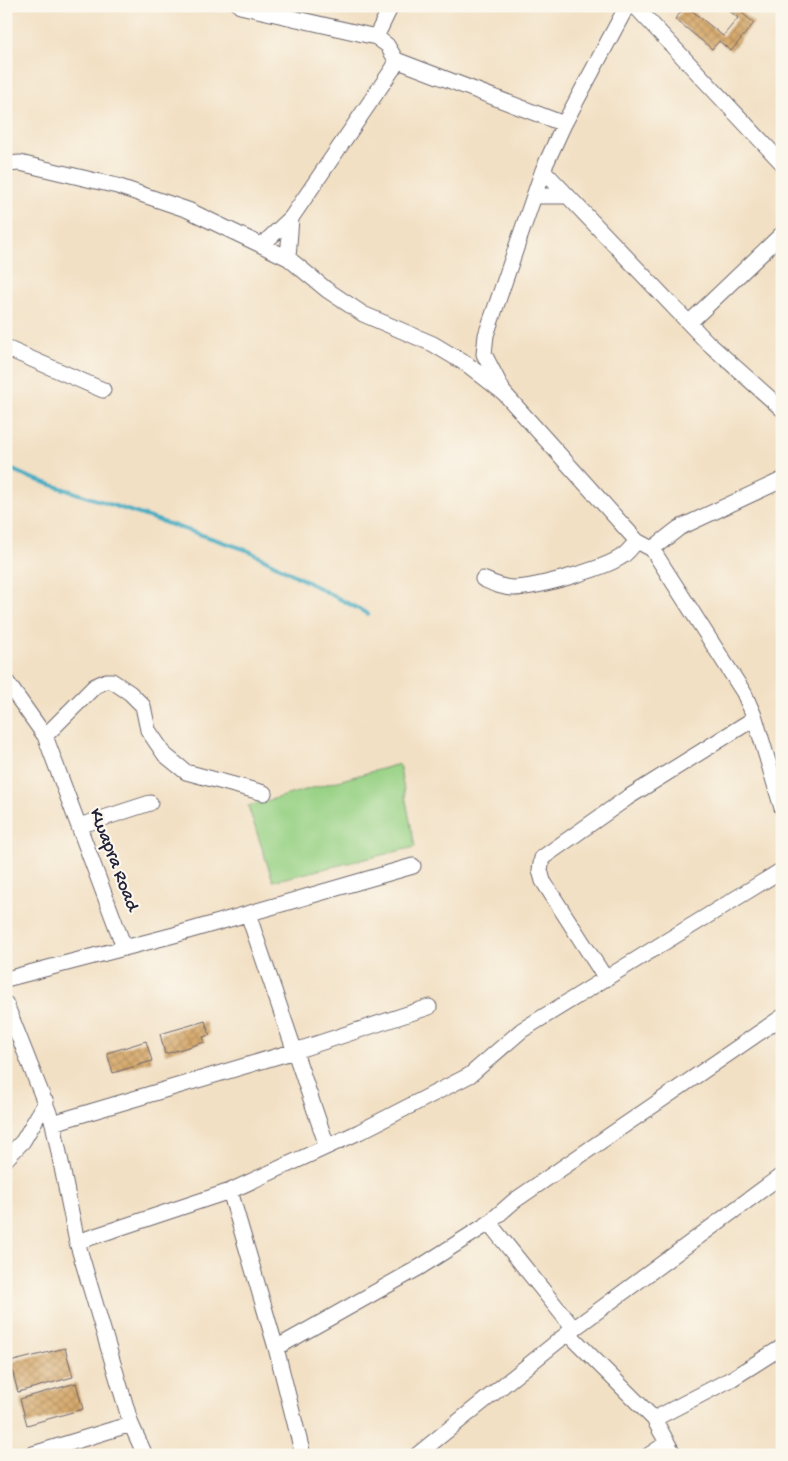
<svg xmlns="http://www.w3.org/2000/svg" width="788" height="1461" viewBox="0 0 788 1461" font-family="'Gochi Hand',sans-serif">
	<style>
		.park { fill: #98d285; stroke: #5d7a60 }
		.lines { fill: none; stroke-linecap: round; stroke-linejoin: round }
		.stream { stroke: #44acc3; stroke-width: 4 }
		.building { fill: url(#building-cross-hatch) }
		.minor-casing { stroke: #6b646b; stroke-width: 17 }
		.minor { stroke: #fff; stroke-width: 15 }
		.labels { text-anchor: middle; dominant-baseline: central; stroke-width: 4.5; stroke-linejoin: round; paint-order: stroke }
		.street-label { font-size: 19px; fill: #22223b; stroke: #fbf7ec }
	</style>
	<defs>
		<pattern id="building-cross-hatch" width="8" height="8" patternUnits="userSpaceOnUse" patternTransform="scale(1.25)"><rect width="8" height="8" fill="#d19f5a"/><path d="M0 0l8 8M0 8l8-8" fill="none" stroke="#a9814c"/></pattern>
	</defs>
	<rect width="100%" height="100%" fill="#fbf7ec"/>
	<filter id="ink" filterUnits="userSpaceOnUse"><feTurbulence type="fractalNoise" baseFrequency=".02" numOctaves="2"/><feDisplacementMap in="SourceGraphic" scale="10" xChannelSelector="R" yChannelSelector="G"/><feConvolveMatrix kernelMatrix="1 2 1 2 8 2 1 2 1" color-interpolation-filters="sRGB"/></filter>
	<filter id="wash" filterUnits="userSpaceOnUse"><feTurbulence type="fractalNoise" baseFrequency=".0096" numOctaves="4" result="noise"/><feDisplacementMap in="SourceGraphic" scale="20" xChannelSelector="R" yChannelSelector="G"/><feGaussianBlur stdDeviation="1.12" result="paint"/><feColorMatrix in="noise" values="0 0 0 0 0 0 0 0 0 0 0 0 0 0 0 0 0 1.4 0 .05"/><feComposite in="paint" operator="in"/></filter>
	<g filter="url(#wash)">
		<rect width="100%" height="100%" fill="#f2e0c4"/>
		<path class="park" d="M399 764 415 847 273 881 248 806Z"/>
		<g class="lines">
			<path class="stream" d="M6 467 31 478 247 550 368 614"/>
		</g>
		<g id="blocks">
			<path class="building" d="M686 6 723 36 738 18 724 6H748L742 13 754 23 731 51 719 41 712 49 675 19Z
				M205 1021 210 1035 203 1037 205 1042 165 1054 160 1034Z
				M146 1041 152 1061 113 1073 107 1053Z
				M65 1348 73 1377 18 1392 10 1362Z
				M76 1383 83 1409 27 1425 20 1399Z"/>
		</g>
	</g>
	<g filter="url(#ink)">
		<use href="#blocks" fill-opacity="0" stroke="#6b646b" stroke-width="1"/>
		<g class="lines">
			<g class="minor-casing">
				<path id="minor" d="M240 6 376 37
					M635 6 782 163
					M396 60 564 124
					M6 164 20 163 117 186 188 210 288 258 327 290 363 314 433 344 468 365 504 393 637 541 652 549 744 693 755 718 782 808
					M543 170 564 124 627 6
					M536 196H568
					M262 245 291 218 394 67 396 60 387 45 376 37 391 6
					M288 258 291 218
					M690 322 782 234
					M6 348 103 390
					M502 389 484 354 486 335 543 170 707 342 782 409
					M652 549 679 528 782 480
					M483 579C492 583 502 588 513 588 535 588 603 569 621 557 628 553 632 546 637 541
					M6 681 45 736 124 947
					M45 736 95 686 106 681H112L130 693 143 706 148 730 165 755 186 772 264 793
					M79 826 150 803
					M248 914 327 1146
					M6 979 174 935 413 866
					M606 979 543 881 540 870 542 858 627 798 755 718
					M6 1004 53 1123 77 1242 131 1424 145 1455
					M53 1123 295 1051 429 1007
					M6 1159 23 1141 46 1102
					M230 1191 276 1348 303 1455
					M489 1223 574 1329
					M77 1242 230 1191 359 1132 470 1075 522 1030 782 870
					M568 1333 654 1419 674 1455
					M276 1348 420 1267 489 1223 514 1201 782 1017
					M654 1419 733 1378 782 1347
					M30 1455 131 1424
					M417 1455 568 1333 782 1175
					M649 1455 667 1443"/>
			</g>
			<use href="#minor" class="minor"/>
		</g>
	</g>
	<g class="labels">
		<g class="street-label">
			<text transform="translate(113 860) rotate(69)">Kwapra Road</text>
		</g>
	</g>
	<rect width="788" height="1461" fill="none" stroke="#fbf7ec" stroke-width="25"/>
</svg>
